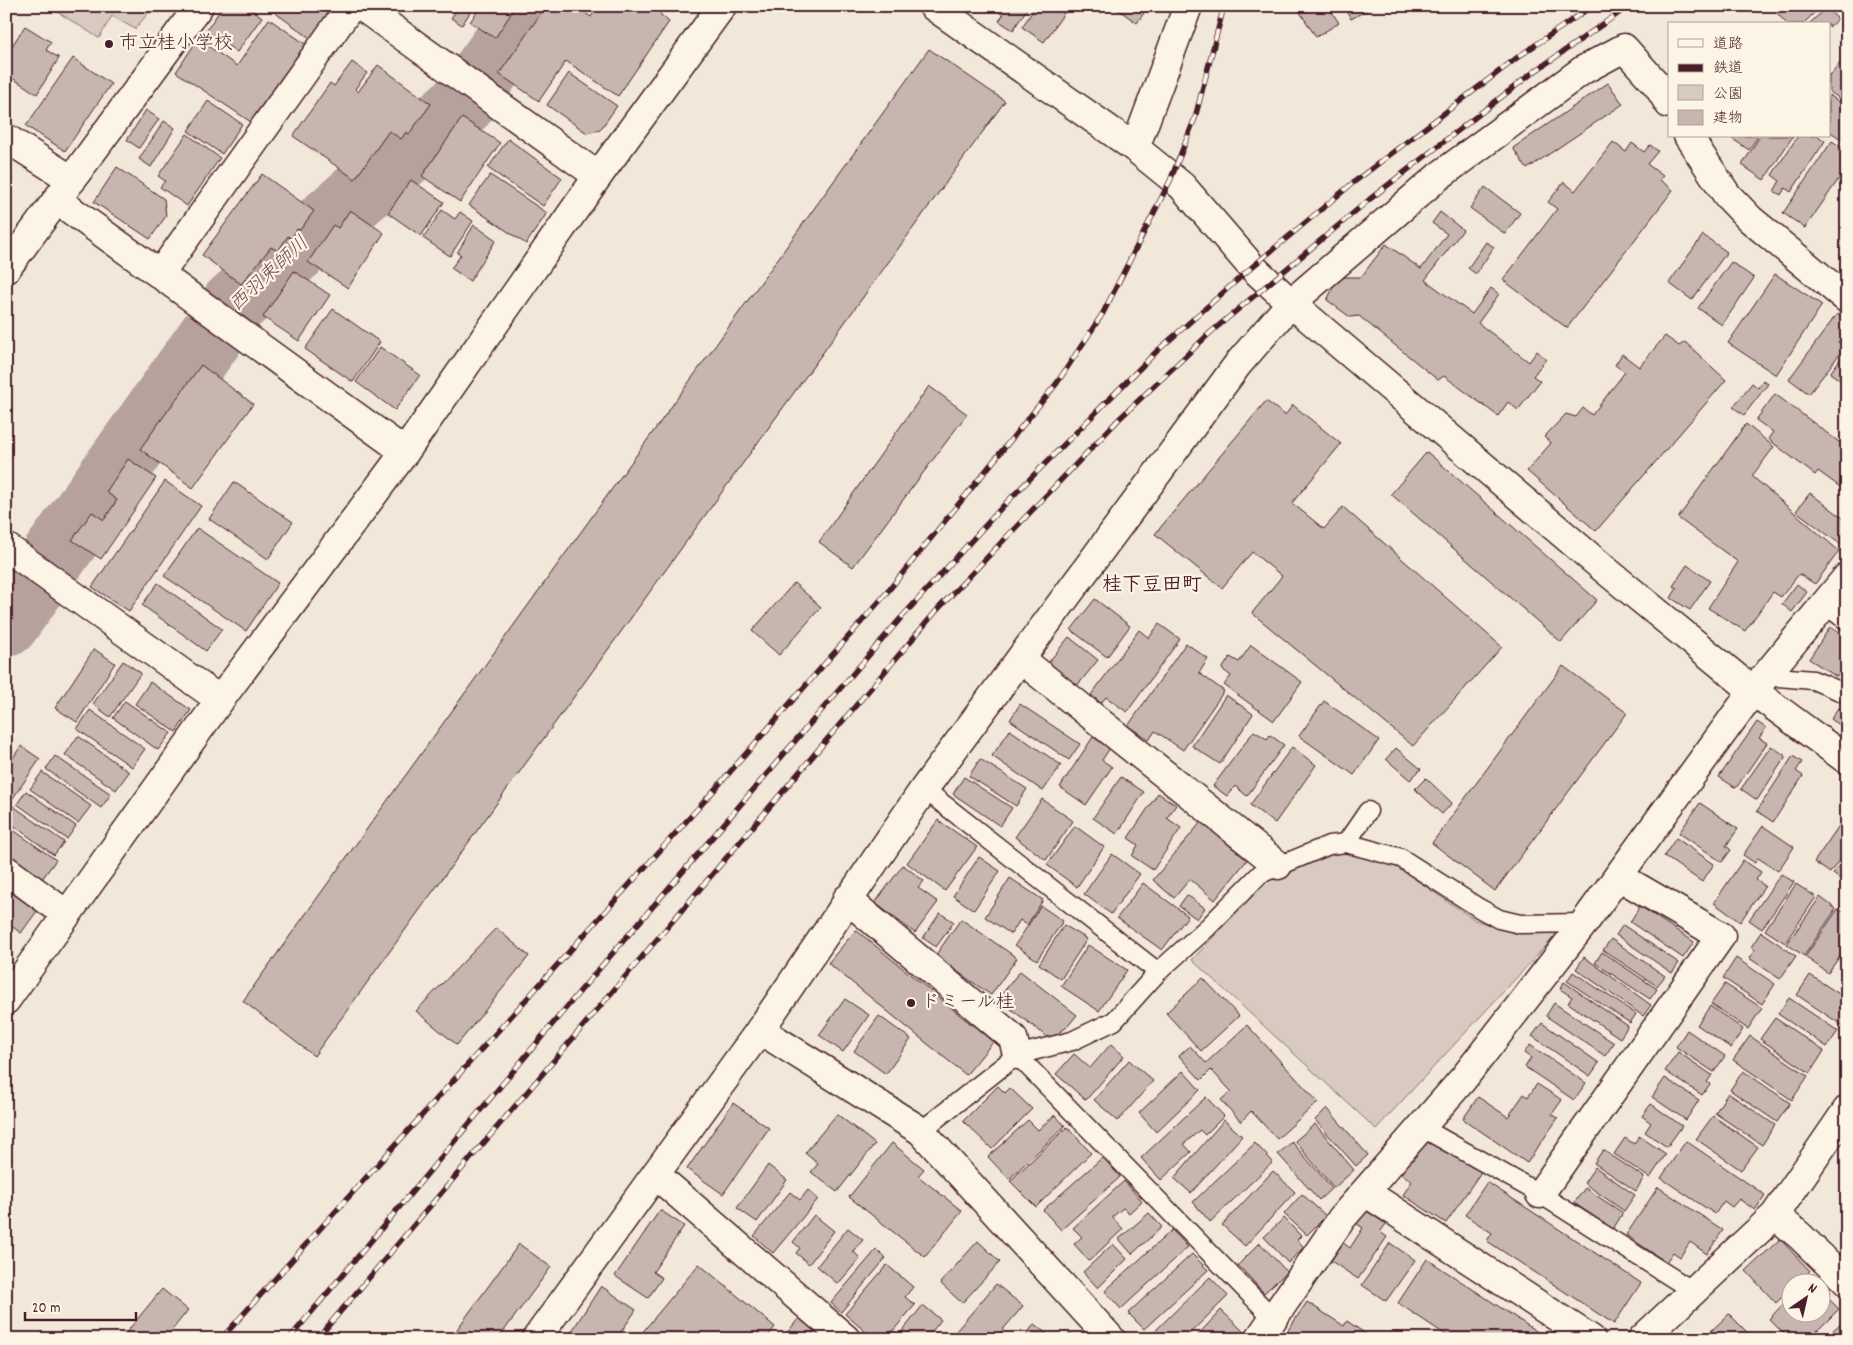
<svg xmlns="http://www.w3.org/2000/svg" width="1853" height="1345" viewBox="0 0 1853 1345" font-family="Dekko,'Klee One',sans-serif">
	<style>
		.green { fill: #d8cac0; stroke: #917476 }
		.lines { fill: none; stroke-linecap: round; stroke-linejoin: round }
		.river { stroke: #b6a19c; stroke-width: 66 }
		.building { fill: #c7b6af; stroke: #4a1f2b }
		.lane-casing { stroke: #4a1f2b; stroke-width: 21 }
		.street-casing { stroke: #4a1f2b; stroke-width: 31 }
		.secondary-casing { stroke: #4a1f2b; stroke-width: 31 }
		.lane { stroke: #fcf5e5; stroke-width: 18 }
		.street { stroke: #fcf5e5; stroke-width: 28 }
		.secondary { stroke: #fcf5e5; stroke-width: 28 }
		.rail-casing { stroke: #4a1f2b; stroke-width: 5.5 }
		.rail { stroke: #fcf5e5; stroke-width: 4; stroke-dasharray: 11; stroke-linecap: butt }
		.poi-dot { fill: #4a1f2b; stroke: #fcf5e5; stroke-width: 2 }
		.labels { text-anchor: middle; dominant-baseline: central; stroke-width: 4.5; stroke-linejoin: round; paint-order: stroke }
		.poi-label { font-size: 19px; fill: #4a1f2b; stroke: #fcf5e5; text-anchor: start }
		.water-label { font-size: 20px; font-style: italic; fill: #704c53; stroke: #fcf5e5 }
		.neighbourhood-label { font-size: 20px; font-weight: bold; fill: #4a1f2b; stroke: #fcf5e5 }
	</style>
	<rect width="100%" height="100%" fill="#f1e8da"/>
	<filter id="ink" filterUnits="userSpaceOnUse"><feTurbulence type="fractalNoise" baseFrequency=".02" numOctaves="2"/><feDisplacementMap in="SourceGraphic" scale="10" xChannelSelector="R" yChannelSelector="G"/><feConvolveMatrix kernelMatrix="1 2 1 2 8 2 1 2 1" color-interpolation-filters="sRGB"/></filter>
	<g filter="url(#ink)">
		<path class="green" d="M48 6H154L135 29 112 16 99 38Z
			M1353 853 1394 865 1475 920 1515 933 1556 927 1557 934 1376 1129 1192 960 1267 879 1325 854Z"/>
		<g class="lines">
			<path class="river" d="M6 624 234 304 463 103 533 6"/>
		</g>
		<path class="building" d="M223 6H246L262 17 237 52 206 31Z
			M272 6H327L332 9 310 38 270 9Z
			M455 6H474L462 25 451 18 458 8Z
			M481 6H516L495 38 470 22Z
			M546 6H575L591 17 598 6H665L660 14 669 22 618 96 566 61 539 101 499 74Z
			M996 6H1029L1013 30 999 21 1003 15 994 9Z
			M1036 6H1069L1044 42 1022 27Z
			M1113 6H1157L1154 11 1148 7 1137 23Z
			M1296 6H1328L1339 23 1316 37Z
			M1344 6H1374L1351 19Z
			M1780 6H1821L1803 24H1787L1775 11Z
			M1826 8 1838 19 1829 27V24H1809Z
			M269 19 307 45 254 124 176 72 198 39 237 66Z
			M1847 20V32L1841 28Z
			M25 26 51 42 46 50 59 58 37 94 6 74V55Z
			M929 49 1005 101 314 1056 243 1001Z
			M73 58 111 84 65 151 26 126Z
			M1842 60 1847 63V104L1829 91V74L1831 75Z
			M352 62 367 73 355 89 358 92 378 65 431 104 409 134 406 132 401 139 389 131 355 179 293 136 330 83 334 86Z
			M569 73 617 106 600 130 587 133 547 105Z
			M1608 83 1623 104 1527 169 1513 148Z
			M1829 95 1847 107V143L1829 131Z
			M208 101 242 124 222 154 188 131Z
			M146 110 159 119 139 148 127 140Z
			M462 118 500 143 460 202 422 176Z
			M164 121 175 128 151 167 139 159Z
			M187 134 220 158 187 206 160 187 165 181 158 176Z
			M1728 136H1758L1749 150Z
			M1760 136H1793L1764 180 1742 165Z
			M1798 136H1818L1825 141 1791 192 1785 188 1781 195 1774 191 1780 181 1772 175Z
			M508 139 562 178 543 206 488 168Z
			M1832 141 1847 151V167L1805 228 1783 213Z
			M1613 142 1626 152 1632 143 1644 152 1650 145 1658 151 1647 164 1663 176 1660 180 1673 190 1567 328 1503 280 1557 209 1548 202 1564 182 1575 191Z
			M117 167 164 199 166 216 150 239 94 202Z
			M262 174 314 211 300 230 297 229 291 239 288 236 278 251 271 247 241 284 202 255Z
			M490 175 547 213 526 244 469 205Z
			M411 180 444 202 421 236 388 213Z
			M1485 187 1520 213 1505 234 1470 208Z
			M350 210 384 233 348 288 308 262 333 225 338 228Z
			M442 210 455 219 460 212 473 221 450 256 423 238Z
			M1440 212 1463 230 1425 280 1472 314 1491 288 1499 294 1478 323 1529 362 1537 351 1546 359 1533 376 1540 381 1518 410 1508 402 1498 416 1444 376 1438 380 1359 316 1350 317 1327 300 1336 282 1345 277H1361L1386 244 1421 269 1447 234 1432 223Z
			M474 225 496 240 470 281 451 268 461 255 457 253Z
			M1703 235 1727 252 1692 300 1669 283Z
			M1486 242 1494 247 1476 274 1468 268Z
			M1731 262 1754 278 1722 325 1698 308Z
			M294 271 330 295 299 341 263 317Z
			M1775 274 1822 305 1776 375 1728 343Z
			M333 309 380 342 353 382 305 349Z
			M1837 314 1847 321V329L1838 342 1845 347 1809 394 1789 379Z
			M1665 336 1679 346 1685 342 1726 380 1596 531 1527 471 1551 443 1544 437 1566 414 1576 417 1583 408 1592 415 1625 372 1615 365 1622 354 1639 367Z
			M380 347 420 375 395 410 356 382Z
			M1847 350V385L1830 373Z
			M201 365 253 404 193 488 140 449Z
			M1763 380 1768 384 1744 415 1733 407 1752 383 1758 388Z
			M929 386 967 414 853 567 819 542Z
			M1775 394 1847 448V492L1818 471 1815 475 1768 439 1773 432 1756 420Z
			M1266 401 1285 415 1293 405 1341 444 1292 503 1324 529 1343 507 1502 647 1413 746 1252 613 1282 576 1252 552 1222 588 1155 534Z
			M1746 424 1774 447 1752 476 1839 551 1815 584 1799 574 1781 597 1773 592 1745 631 1708 608 1738 562 1678 518Z
			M1427 452 1597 600 1561 642 1391 494Z
			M128 459 156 478 101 559 72 540 92 512 104 520 117 500 106 492Z
			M165 481 201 506 129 611 92 587Z
			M234 482 293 522 268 559 209 519Z
			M1810 493 1847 521V543L1844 547 1796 511Z
			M197 528 278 583 246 631 164 576Z
			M1687 565 1710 581 1690 610 1671 598 1677 588 1673 586Z
			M158 583 222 629 206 651 142 605Z
			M794 583 821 607 779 655 752 631Z
			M1797 584 1807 592 1792 612 1782 604Z
			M1095 599 1130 626 1107 657 1071 630Z
			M1159 624 1180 639 1127 712 1106 697 1101 703 1091 695 1139 630 1149 638Z
			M1830 627 1847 638V662L1837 677 1809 659Z
			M1069 637 1098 660 1077 686 1048 663Z
			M1186 643 1208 659 1199 673 1224 691 1183 750 1155 731 1149 740 1128 726Z
			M1251 645 1302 682 1274 721 1224 685 1231 676 1222 669 1230 657 1239 662Z
			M94 649 115 663 77 722 55 708Z
			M123 661 141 673 110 717 93 704Z
			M1563 666 1627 713 1495 891 1432 843Z
			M150 682 191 710 176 732 135 704Z
			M1226 695 1253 714 1220 764 1192 746Z
			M125 701 171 733 158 750 113 718Z
			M1324 701 1379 740 1354 775 1299 736Z
			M1020 704 1080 744 1069 760 1010 720Z
			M1838 708 1847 712V730L1831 719Z
			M90 710 145 749 132 767 77 729Z
			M1757 722 1766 728 1759 738 1767 743 1736 788 1719 777Z
			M1010 730 1061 765 1043 791 992 756Z
			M1254 731 1267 739 1270 735 1284 745 1247 796 1235 786 1227 796 1213 786Z
			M78 736 129 772 116 790 65 755Z
			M1093 737 1110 748 1102 760 1112 767 1086 805 1060 787Z
			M21 746 40 759 6 808V768Z
			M1771 746 1786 756 1757 800 1741 789Z
			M6 747 13 751 6 761Z
			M1292 747 1316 765 1275 823 1250 805Z
			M1396 748 1421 769 1410 780 1386 759Z
			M55 756 111 794 101 808 46 769Z
			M1793 756 1802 762 1796 771 1803 776 1773 822 1757 811Z
			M980 759 1027 789 1016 806 969 776Z
			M42 772 91 806 78 823 30 789Z
			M964 777 1012 808 1000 826 953 794Z
			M1121 777 1144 792 1117 834 1093 818Z
			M1426 778 1452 803 1442 814 1415 789Z
			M26 791 76 826 67 839 17 804Z
			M1158 793 1176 805 1167 818 1181 828 1153 870 1132 856 1138 845 1128 838Z
			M1042 799 1073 821 1046 860 1015 837Z
			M1700 803 1738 829 1726 846 1731 850 1722 862 1679 833Z
			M13 806 64 842 54 855 6 820V815Z
			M1847 814V849L1830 873 1814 862Z
			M938 820 977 847 945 891 907 863Z
			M1201 822 1247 860 1215 900 1190 879 1174 898 1153 880Z
			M6 825 56 860 42 879 6 854Z
			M1075 826 1104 847 1077 887 1047 865Z
			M1763 826 1794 847 1778 871 1758 858 1755 863 1743 855Z
			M1676 838 1714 864 1702 882 1664 856Z
			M1847 853V884L1833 874Z
			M1112 854 1140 874 1111 914 1084 894Z
			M979 857 1000 871 974 910 953 896Z
			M1743 860 1761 872 1756 880 1765 886 1740 922 1714 903Z
			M903 865 924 881 918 888 938 902 915 933 875 903Z
			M1781 874 1794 882 1762 929 1749 920Z
			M1010 878 1043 900 1027 925 1020 920 1011 934 985 917Z
			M1143 883 1188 916 1162 950 1117 918Z
			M1796 884 1816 897 1785 943 1765 930Z
			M9 891 37 911 21 933 6 922V895Z
			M1187 895 1205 908 1197 919 1179 906Z
			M1820 897 1836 909 1804 956 1787 944Z
			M1041 906 1063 921 1037 960 1015 945Z
			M1640 906 1694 942 1683 958 1630 922Z
			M1838 909 1847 914V946L1828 973 1805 957Z
			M940 913 954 922 936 947 923 938Z
			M961 919 1017 958 991 995 935 956Z
			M1064 925 1087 939 1061 979 1039 964Z
			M1623 925 1679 963 1672 973 1616 935Z
			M496 928 529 956 457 1045 416 1011Z
			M856 930 993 1042 966 1075 828 963Z
			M1761 932 1796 956 1780 979 1749 958 1755 950 1751 947Z
			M1611 939 1665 976 1657 986 1603 950Z
			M1088 945 1127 970 1099 1011 1061 986Z
			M1602 952 1657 989 1650 999 1595 963Z
			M1584 957 1651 1005 1643 1016 1576 969Z
			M1736 958 1775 984 1762 1004 1723 978Z
			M1020 971 1077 1015 1067 1027 1050 1039 998 999Z
			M1573 972 1636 1014 1630 1023 1567 981Z
			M1810 975 1847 999V1019L1843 1026 1797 995Z
			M1203 978 1239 1016 1201 1051 1166 1013Z
			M1564 982 1628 1026 1620 1038 1568 1003 1572 997 1560 989Z
			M1725 984 1762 1008 1748 1029 1711 1004Z
			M1789 998 1838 1031 1827 1047 1778 1014Z
			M845 999 869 1015 843 1052 819 1035Z
			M1554 1003 1614 1043 1605 1056 1546 1016Z
			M1710 1006 1743 1029 1731 1048 1697 1025Z
			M879 1016 911 1039 886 1074 854 1051Z
			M1775 1018 1824 1051 1810 1073 1760 1039Z
			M1542 1023 1599 1063 1590 1076 1532 1036Z
			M1247 1025 1318 1102 1277 1139 1251 1111 1241 1122 1221 1100 1231 1091 1211 1070 1201 1080 1179 1056 1190 1046 1206 1063Z
			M1687 1030 1725 1056 1714 1072 1676 1047Z
			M1750 1036 1808 1076 1792 1100 1733 1060Z
			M1111 1044 1124 1056 1086 1100 1056 1074 1074 1054 1090 1068Z
			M1530 1045 1586 1083 1574 1100 1525 1067 1531 1058 1524 1053Z
			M1678 1052 1712 1075 1707 1082 1710 1084 1702 1095 1665 1071Z
			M1129 1060 1153 1081 1118 1121 1094 1100Z
			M1183 1071 1200 1090 1156 1132 1139 1113Z
			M1743 1071 1790 1103 1777 1122 1730 1090Z
			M1665 1078 1699 1100 1686 1120 1652 1097Z
			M1537 1084 1562 1100 1552 1114 1558 1118 1527 1163 1463 1119 1478 1097 1508 1117 1524 1094 1528 1097Z
			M998 1086 1005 1093 1010 1088 1032 1109 992 1149 963 1121Z
			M1728 1093 1775 1125 1762 1145 1715 1113Z
			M1206 1097 1224 1116 1205 1135 1200 1130 1184 1144 1191 1152 1161 1180 1141 1158Z
			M733 1103 769 1128 723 1194 687 1169Z
			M1651 1104 1682 1126 1667 1147 1645 1132 1651 1123 1642 1116Z
			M1327 1108 1368 1155 1356 1166 1315 1120Z
			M837 1114 875 1144 837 1192 811 1172 818 1164 805 1153Z
			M1055 1115 1065 1126 1009 1179 988 1157 1028 1120 1038 1130Z
			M1713 1116 1758 1147 1741 1170 1696 1139Z
			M1224 1120 1242 1136 1191 1193 1174 1178Z
			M1315 1124 1354 1170 1334 1188 1295 1141Z
			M1067 1127 1091 1153 1036 1207 1010 1181Z
			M1639 1136 1666 1154 1650 1178 1614 1154 1625 1138 1634 1144Z
			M1423 1140 1453 1151 1483 1169 1446 1223 1403 1195 1412 1181 1401 1174Z
			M1686 1141 1765 1195 1755 1210 1739 1199 1732 1207 1724 1201 1715 1214 1661 1178Z
			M1292 1142 1332 1188 1319 1200 1278 1154Z
			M892 1143 924 1169 918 1176 962 1211 925 1257 849 1197Z
			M1255 1143 1273 1162 1210 1222 1193 1202Z
			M1603 1150 1644 1177 1636 1191 1594 1163Z
			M1103 1157 1120 1177 1061 1230 1043 1210Z
			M768 1165 787 1180 757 1222 737 1208Z
			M1595 1167 1635 1195 1624 1211 1584 1183Z
			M1273 1171 1295 1192 1245 1246 1222 1225Z
			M1124 1181 1142 1201 1129 1213 1123 1208 1112 1217 1123 1229 1089 1261 1074 1244 1082 1237 1073 1228Z
			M1487 1182 1641 1283 1614 1324 1487 1241 1492 1233 1465 1215Z
			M1658 1187 1723 1230 1707 1254 1690 1242 1680 1257 1673 1252 1666 1262 1626 1235Z
			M1585 1188 1623 1213 1613 1229 1574 1203Z
			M808 1190 818 1199 773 1253 754 1236 790 1192 800 1200Z
			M1302 1194 1326 1216 1307 1235 1284 1214Z
			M660 1210 684 1226 653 1272 662 1278 648 1298 615 1276Z
			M1365 1210 1386 1224 1380 1232 1387 1237 1358 1279 1331 1261 1343 1243 1350 1248 1363 1228 1356 1223Z
			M1149 1213 1162 1227 1132 1254 1119 1239Z
			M814 1215 834 1231 809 1264 796 1253 800 1248 793 1242Z
			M1284 1218 1301 1236 1297 1240 1304 1247 1288 1263 1264 1237Z
			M848 1228 863 1240 853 1251 860 1258 838 1284 817 1266Z
			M1172 1230 1188 1247 1121 1309 1105 1291Z
			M1780 1239 1810 1271 1798 1282H1790V1289L1776 1303 1746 1271Z
			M978 1241 1000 1262 962 1303 940 1283Z
			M1260 1243 1287 1272 1264 1293 1238 1265Z
			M1390 1243 1415 1260 1386 1301 1362 1285Z
			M519 1244 551 1267 498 1339H450Z
			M1113 1244 1127 1259 1098 1288 1083 1272Z
			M876 1250 886 1258 841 1312 831 1303Z
			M1192 1254 1208 1270 1144 1329 1128 1313Z
			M1427 1259 1545 1337 1544 1339H1452L1398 1303Z
			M699 1264 775 1327 766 1339H647L641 1334Z
			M887 1265 913 1287 905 1297 915 1305 886 1339H874L845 1314Z
			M1813 1274 1831 1292 1826 1296 1839 1309 1809 1339H1789L1769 1319 1790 1297V1312H1820V1282H1805Z
			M1210 1277 1228 1296 1184 1339H1155L1151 1335Z
			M996 1284 1023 1306 995 1339H953L951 1337Z
			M601 1286 636 1310 616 1339H577L570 1334Z
			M162 1289 188 1310 165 1339H121Z
			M1307 1302 1344 1326 1347 1321 1373 1339H1282Z
			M923 1305 941 1320 926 1339H896Z
			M1221 1310 1245 1333 1240 1339H1194Z
			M1729 1314 1754 1339H1716L1710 1332Z
			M799 1318 824 1339H782Z
			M1847 1318V1339H1823Z
			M1034 1324 1047 1334 1043 1339H1024Z
			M1558 1332 1568 1339H1554Z
			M1070 1333 1077 1339 1084 1335 1088 1339H1063Z"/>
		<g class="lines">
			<g class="lane-casing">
				<path id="lane" d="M1824 604 1847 621
					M1765 676 1813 680 1847 694
					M924 789 1158 972
					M1346 843 1368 811
					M1017 1055 1273 1318
					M1421 1127 1540 1194 1693 1291
					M921 1131 1017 1055 1072 1041 1114 1021 1158 972 1208 927 1260 874 1329 845 1346 843 1401 858 1479 908 1499 919 1520 924 1584 923"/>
			</g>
			<g class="street-casing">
				<path id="street" d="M361 6 598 176
					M933 6 1135 148 1188 6
					M1688 136 1727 195 1750 219 1847 299
					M6 138 72 180
					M1135 148 1182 186 1252 267 1291 303 1603 568 1753 691 1847 760
					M57 200 405 452
					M6 269 199 6
					M160 274 351 6
					M1291 303 1439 176 1583 70 1624 48 1658 86 1669 104
					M6 547 220 700
					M1022 660 1278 865
					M6 870 66 914
					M847 899 1013 1038 1017 1055
					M760 1030 921 1131 1111 1339
					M656 1175 846 1339
					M1365 1192 1591 1339
					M1540 1194 1721 936 1618 876
					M1775 1215 1800 1236 1847 1282
					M1259 1339 1342 1218 1463 1079 1584 923 1753 691 1847 577
					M1642 1339 1775 1215 1847 1110"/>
			</g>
			<g class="secondary-casing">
				<path id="secondary" d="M6 1000 220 700 405 452 598 176 722 6
					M536 1339 760 1030 924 789 1238 364 1291 303"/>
			</g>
			<use href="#lane" class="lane"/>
			<use href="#street" class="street"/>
			<use href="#secondary" class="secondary"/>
			<g class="rail-casing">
				<path id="rail" d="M221 1339 709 796 884 596 1057 383 1103 313 1170 181 1195 118 1224 6
					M289 1339 581 990 900 619 1004 505 1156 352 1252 267 1354 182 1518 57 1592 6
					M317 1339 938 609 1120 418 1211 332 1370 199 1531 74 1629 6"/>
			</g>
			<use href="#rail" class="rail"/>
		</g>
	</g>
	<g class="poi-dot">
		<circle cx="109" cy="44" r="5"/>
		<circle cx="911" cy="1003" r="5"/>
	</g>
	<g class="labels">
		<g class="poi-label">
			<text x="119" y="44">市立桂小学校</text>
			<text x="921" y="1003">ドミール桂</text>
		</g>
		<g class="water-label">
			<text transform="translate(270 275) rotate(-43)">西羽束師川</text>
		</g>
		<g class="neighbourhood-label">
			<text x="1152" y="586">桂下豆田町</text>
		</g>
	</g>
	<rect width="1853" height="1345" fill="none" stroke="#fcf5e5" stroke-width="25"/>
	<rect x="12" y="12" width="1828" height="1320" fill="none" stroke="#4a1f2b" stroke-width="2" filter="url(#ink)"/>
	<rect x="1668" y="22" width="162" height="115" fill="#fcf5e5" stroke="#b59f9b"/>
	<rect x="1678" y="39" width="25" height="8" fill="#fcf5e5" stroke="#b59f9b"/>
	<text x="1713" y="48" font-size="15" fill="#4a1f2b">道路</text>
	<rect x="1678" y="64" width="25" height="8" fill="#4a1f2b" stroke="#b59f9b"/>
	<text x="1713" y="72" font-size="15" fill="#4a1f2b">鉄道</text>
	<rect x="1678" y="85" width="25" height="15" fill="#d8cac0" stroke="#b59f9b"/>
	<text x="1713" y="98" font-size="15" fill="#4a1f2b">公園</text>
	<rect x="1678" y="110" width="25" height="15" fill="#c7b6af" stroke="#b59f9b"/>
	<text x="1713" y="122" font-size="15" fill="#4a1f2b">建物</text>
	<g transform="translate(1806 1298) rotate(34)"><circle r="24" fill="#fcf5e5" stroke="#b59f9b"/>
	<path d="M0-4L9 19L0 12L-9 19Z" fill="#4a1f2b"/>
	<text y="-8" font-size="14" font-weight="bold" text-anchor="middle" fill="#4a1f2b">N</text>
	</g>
	<path d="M25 1312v8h111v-8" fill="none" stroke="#4a1f2b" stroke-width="2.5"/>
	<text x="32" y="1312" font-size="15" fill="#4a1f2b" stroke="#fcf5e5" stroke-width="4" paint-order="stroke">20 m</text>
</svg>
